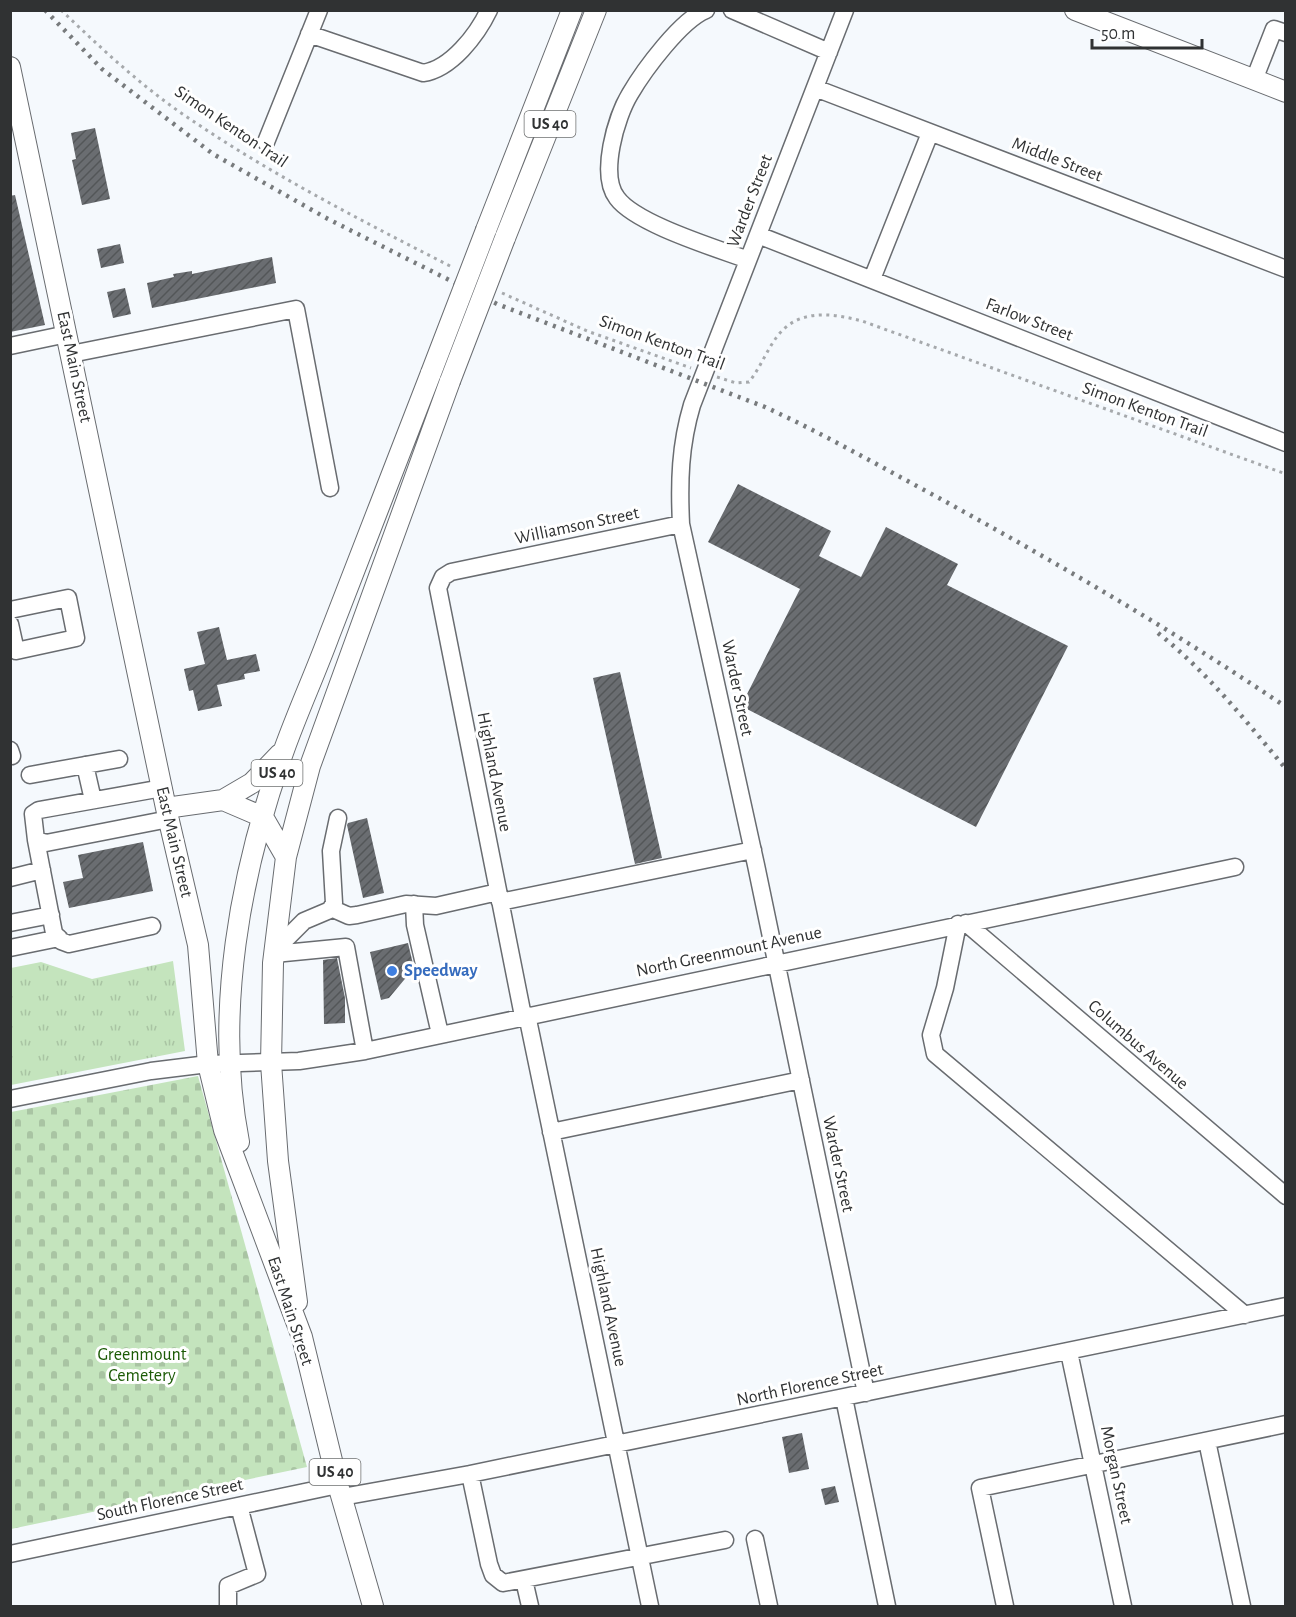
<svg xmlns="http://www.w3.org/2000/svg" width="1296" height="1617" viewBox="0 0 1296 1617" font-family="'Alegreya Sans',sans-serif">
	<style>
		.cemetery { fill: url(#cemetery-stones) }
		.park { fill: url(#park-tufts) }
		.building { fill: url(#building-hatch) }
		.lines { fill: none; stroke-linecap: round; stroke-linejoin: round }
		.minor-casing { stroke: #696c70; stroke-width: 19 }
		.major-casing { stroke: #696c70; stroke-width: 22 }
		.path { stroke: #a6a9ac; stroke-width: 3; stroke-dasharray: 3 4.5; stroke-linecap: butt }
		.minor { stroke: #fff; stroke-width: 16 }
		.major { stroke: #fff; stroke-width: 20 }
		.rail { stroke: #787b7d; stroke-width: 4.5; stroke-dasharray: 3 6; stroke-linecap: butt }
		.major-bridge-casing { stroke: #696c70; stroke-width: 22; stroke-linecap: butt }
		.major-bridge { stroke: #fff; stroke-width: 20 }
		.shop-dot { fill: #3f7fe0; stroke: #fff; stroke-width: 2 }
		.labels { text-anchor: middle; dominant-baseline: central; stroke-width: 6; stroke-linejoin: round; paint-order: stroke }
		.shield { fill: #fff; stroke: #6e7070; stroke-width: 1.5 }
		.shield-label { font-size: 16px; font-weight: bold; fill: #303233 }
		.street-label { font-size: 18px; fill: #303233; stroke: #fff }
		.shop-label { font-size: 18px; font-weight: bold; fill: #366cbe; stroke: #fff; text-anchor: start }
		.park-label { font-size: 18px; fill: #1b5a05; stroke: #fff }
	</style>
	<defs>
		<pattern id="cemetery-stones" width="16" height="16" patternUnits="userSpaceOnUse" patternTransform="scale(1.5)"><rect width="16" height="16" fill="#c4e4bd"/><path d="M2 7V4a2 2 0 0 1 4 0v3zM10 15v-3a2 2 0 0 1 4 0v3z" fill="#a9c4a3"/></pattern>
		<pattern id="park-tufts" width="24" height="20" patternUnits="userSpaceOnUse" patternTransform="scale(1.5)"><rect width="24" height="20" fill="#c4e4bd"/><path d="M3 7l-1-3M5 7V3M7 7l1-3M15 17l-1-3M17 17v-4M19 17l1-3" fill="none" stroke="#a9c4a3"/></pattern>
		<pattern id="building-hatch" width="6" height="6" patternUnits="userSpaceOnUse" patternTransform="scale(1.5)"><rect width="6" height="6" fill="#6a6d71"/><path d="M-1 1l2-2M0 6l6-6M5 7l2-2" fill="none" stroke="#535658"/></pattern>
	</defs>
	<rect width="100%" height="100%" fill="#f5f9fd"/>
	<path class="cemetery" d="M198 1076 307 1467 11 1529V1112Z"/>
	<path class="park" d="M173 961 185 1051 11 1085V968L41 962 92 979Z"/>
	<path class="building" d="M95 128 110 199 82 205 72 160 76 159 71 133Z
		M15 195 45 325 10 332V196Z
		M120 244 124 263 101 268 97 249Z
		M272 257 276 283 152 308 147 283 174 277 173 274 192 271V274Z
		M125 288 131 314 113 318 107 292Z
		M738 484 831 531 819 556 861 577 886 527 958 564 947 585 1068 646 976 827 741 706 800 589 708 542Z
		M219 627 227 660 256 654 260 671 244 674 245 679 217 685 222 706 198 711 193 690 189 691 184 669 205 664 197 632Z
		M620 672 662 858 635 864 593 678Z
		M367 818 384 893 363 898 347 825 348 823Z
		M143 842 153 891 69 908 63 882 83 878 78 855Z
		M408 943 414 968 389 998 381 1000 370 952Z
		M337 958 345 998V1023L324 1024 323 960Z
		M802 1433 809 1469 789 1473 782 1437Z
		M835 1486 839 1502 825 1505 821 1489Z"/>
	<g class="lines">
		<g class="minor-casing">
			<path id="minor" d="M706 10C681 20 644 70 630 94 616 117 599 175 617 198 636 224 716 248 748 260
				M732 10 829 52
				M845 10 692 405C680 445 679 482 681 524L756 865 866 1393
				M309 34 423 73C451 69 477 35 489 10
				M1254 80 1274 29 1286 33
				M815 88 1286 269
				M266 142 319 10
				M758 235 1286 443
				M872 279 930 133
				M10 346 67 334
				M71 354 296 309 330 488
				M10 610 68 598 76 638 16 651 10 624
				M10 750 12 756
				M85 765 93 800
				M30 775 119 759
				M162 788 39 810 33 814 36 840 46 843 169 819
				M36 840 54 933 61 941 69 944 152 926
				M10 878 42 870
				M500 902 753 850
				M414 904 415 925 440 1034
				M331 908 349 916 357 915 406 904 436 906 498 892
				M10 923 51 915
				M966 923 1286 1196
				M958 924 945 988 931 1035 935 1054 1245 1315
				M10 948 59 938
				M275 950 304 921 330 910 334 903 331 851 338 818
				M274 954 346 947 365 1051
				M527 1015 650 1606
				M523 1016 438 588 443 577 451 572 681 524
				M10 1099 151 1071 208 1064 299 1061 365 1051 1235 867
				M551 1132 801 1080
				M1069 1352 1123 1606
				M844 1398 887 1606
				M1207 1441 1242 1606
				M470 1474 489 1564 493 1575 503 1583 725 1540
				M342 1497 470 1474 1286 1306
				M755 1539 769 1606
				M10 1554 338 1485
				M524 1580 530 1606
				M228 1606V1586L257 1574 239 1506
				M1005 1606 980 1488 1286 1424"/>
		</g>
		<g class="major-casing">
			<path id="major" d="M1075 10 1286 92
				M10 67 166 808 198 945 208 1064 224 1130 302 1337 338 1485 373 1606
				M486 230 572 10
				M505 238 596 10
				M223 800 252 783 280 754
				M166 808 223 800 263 817 286 857
				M239 1142C214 1013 240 872 284 750 298 711 315 674 329 636 363 548 397 461 431 373
				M297 1302 278 1161 271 1063 273 963 286 857 310 766 450 381"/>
		</g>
		<path class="path" d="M61 10C101 48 141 86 187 117 272 175 362 221 454 268
			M502 293 587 331 691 368
			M717 377 736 383 749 382C760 368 766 352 776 338 797 308 832 313 862 321L1286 474"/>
		<use href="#minor" class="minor"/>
		<use href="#major" class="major"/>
		<path class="rail" d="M45 10 102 69 213 154 328 219 497 304 765 407C824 434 881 467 939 498 1057 563 1174 631 1286 707
			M1158 633C1207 672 1246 721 1286 769"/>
		<g class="major-bridge-casing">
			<path id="major-bridge" d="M431 373 486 230
				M450 381 505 238"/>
		</g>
		<use href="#major-bridge" class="major-bridge"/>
	</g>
	<circle class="shop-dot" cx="392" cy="971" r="6"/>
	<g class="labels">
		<g class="shield">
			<rect x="524.5" y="111" width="51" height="26" rx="4.5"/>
			<rect x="251.5" y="760" width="51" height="26" rx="4.5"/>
			<rect x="309.5" y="1459" width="51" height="26" rx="4.5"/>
		</g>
		<g class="shield-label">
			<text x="550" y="124">US 40</text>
			<text x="277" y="773">US 40</text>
			<text x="335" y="1472">US 40</text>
		</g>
		<g class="street-label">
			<text transform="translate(231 127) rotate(34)">Simon Kenton Trail</text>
			<text transform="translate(1057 160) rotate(21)">Middle Street</text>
			<text transform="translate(750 201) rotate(-69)">Warder Street</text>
			<text transform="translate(1029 320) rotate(21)">Farlow Street</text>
			<text transform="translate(662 343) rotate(20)">Simon Kenton Trail</text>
			<text transform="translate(74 367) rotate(78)">East Main Street</text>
			<text transform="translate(1145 410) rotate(20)">Simon Kenton Trail</text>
			<text transform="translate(577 526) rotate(-12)">Williamson Street</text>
			<text transform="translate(737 688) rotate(78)">Warder Street</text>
			<text transform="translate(494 772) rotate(79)">Highland Avenue</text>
			<text transform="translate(174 842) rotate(77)">East Main Street</text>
			<text transform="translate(729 952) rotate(-12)">North Greenmount Avenue</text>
			<text transform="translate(1138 1045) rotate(41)">Columbus Avenue</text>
			<text transform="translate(838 1164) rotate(78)">Warder Street</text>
			<text transform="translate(608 1307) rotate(78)">Highland Avenue</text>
			<text transform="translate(290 1311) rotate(72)">East Main Street</text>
			<text transform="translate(810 1385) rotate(-12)">North Florence Street</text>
			<text transform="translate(1116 1475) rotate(78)">Morgan Street</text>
			<text transform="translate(170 1500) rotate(-12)">South Florence Street</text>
		</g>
		<g class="shop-label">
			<text x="404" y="971">Speedway</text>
		</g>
		<g class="park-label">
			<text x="142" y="1355">Greenmount<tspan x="142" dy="21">Cemetery</tspan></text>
		</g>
	</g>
	<rect width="1296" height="1617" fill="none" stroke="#303233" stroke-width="24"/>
	<path d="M1092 39v9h110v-9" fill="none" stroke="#303233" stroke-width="3"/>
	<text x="1101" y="39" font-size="18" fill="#303233" stroke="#ffffff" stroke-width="4.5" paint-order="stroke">50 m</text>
</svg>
